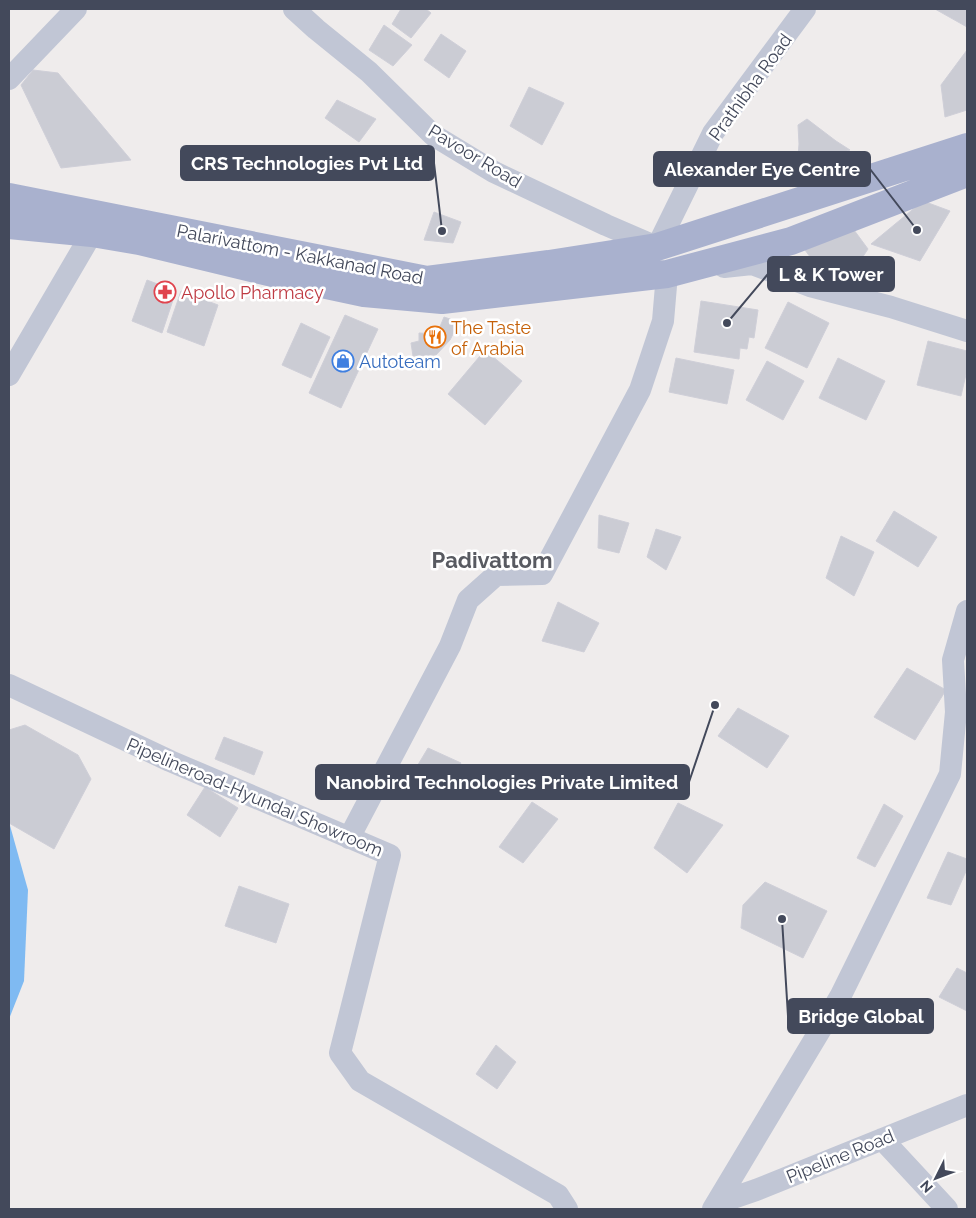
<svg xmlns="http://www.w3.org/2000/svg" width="976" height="1218" viewBox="0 0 976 1218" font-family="Raleway,sans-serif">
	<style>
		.water { fill: #7fbaf2 }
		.building { fill: #cbccd4; stroke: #cfcfd8 }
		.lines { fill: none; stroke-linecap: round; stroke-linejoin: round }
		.minor { stroke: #c1c6d5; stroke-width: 22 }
		.primary { stroke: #a9b1ce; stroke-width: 28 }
		.labels { text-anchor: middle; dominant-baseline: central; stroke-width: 5; stroke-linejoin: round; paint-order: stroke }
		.street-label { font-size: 18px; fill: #43495b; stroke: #fff }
		.health-label { font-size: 18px; fill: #be3a42; stroke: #fff; text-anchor: start }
		.food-label { font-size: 18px; fill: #c56008; stroke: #fff; text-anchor: start }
		.shop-label { font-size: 18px; fill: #366cbe; stroke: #fff; text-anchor: start }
		.district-label { font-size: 22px; font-weight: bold; fill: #585a61; stroke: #fff }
		.leader { fill: none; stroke: #43495b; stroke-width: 2 }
		.callout-dot { fill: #43495b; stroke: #fff; stroke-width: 2 }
		.callout { fill: #43495b; stroke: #43495b; stroke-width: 2 }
		.callout-label { font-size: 19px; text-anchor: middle; font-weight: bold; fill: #fff }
	</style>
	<rect width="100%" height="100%" fill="#efecec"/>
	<path class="water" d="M9 822 28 890 24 981 9 1019Z"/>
	<path class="building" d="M401 9H426L431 13 411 38 392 24Z
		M935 9H967V27Z
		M384 25 412 45 393 66 369 50Z
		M441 34 466 51 449 78 424 60Z
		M967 50V110L945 117 941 85Z
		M33 70 58 73 131 160 61 168 21 85Z
		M529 87 564 103 542 145 510 126Z
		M337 100 376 119 359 142 325 118Z
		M807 119 836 141 850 150 800 166 798 156 799 144 798 125Z
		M923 201 950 211 920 261 871 244Z
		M434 212 461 222 453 243 424 240Z
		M854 230 868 249 860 261 846 264 842 273 816 265 805 250Z
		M147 280 176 291 162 333 132 321Z
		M181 291 218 305 204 346 167 332Z
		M701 301 758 310 754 338 749 337 747 349 740 348 739 359 694 352Z
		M788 302 829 323 807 368 765 348Z
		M345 315 378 329 341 408 309 393Z
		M444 317 459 322 450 340 436 355 413 356 411 343 419 341V333L437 334Z
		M301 323 330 337 311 378 282 365Z
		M928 341 967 351V370L961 396 917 385Z
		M485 350 522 381 485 425 448 394Z
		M676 358 734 370 727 404 669 392Z
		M838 358 885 381 866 420 819 398Z
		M767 361 804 381 783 420 746 400Z
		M894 511 937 537 918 567 876 541Z
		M599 515 629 523 619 553 598 548Z
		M656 529 681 537 666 570 647 557Z
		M841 536 874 552 854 596 826 578Z
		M558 602 599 623 584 652 542 641Z
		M907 668 946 690 915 740 874 717Z
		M738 708 789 736 767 768 718 736Z
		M25 725 78 755 91 779 54 849 9 823V730Z
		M224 737 263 752 254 775 215 759Z
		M428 748 461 763 445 789 413 773Z
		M205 787 238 808 220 837 187 815Z
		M532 802 558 819 523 863 499 847Z
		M678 803 723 825 687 873 654 848Z
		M884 804 903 816 875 867 857 858Z
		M948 852 967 859V869L951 905 927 898Z
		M765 882 827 911 803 958 741 928 743 905Z
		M239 886 289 904 276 943 225 926Z
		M957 968 967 973V1011L939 997Z
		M496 1045 516 1062 497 1089 476 1074Z"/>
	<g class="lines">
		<path class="minor" d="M294 9 316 29 369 72 433 135 494 172 606 225 657 247 713 133 805 9
			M9 79 76 9
			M724 267 752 264 810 286 891 307 967 331
			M9 375 92 233
			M9 685 170 761 390 855 340 1053 360 1081 558 1195 567 1209
			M349 838 450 646 468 600 496 575 542 574 640 390 663 321 667 274 682 272
			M882 1139 947 1209
			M713 1209 840 997 950 774 956 712 953 660 967 611
			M716 1209 721 1202 756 1190 967 1105"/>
		<path class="primary" d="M9 197 427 280 549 264 657 247 967 147
			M9 225 92 233 139 241 289 277 364 293 442 300 667 274 791 241 967 173"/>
	</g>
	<defs>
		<g id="pharmacy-ring" transform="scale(1.125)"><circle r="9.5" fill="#fff" stroke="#e0444e" stroke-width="1.5"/><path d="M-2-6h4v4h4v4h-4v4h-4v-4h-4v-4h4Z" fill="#e0444e"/></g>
		<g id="restaurant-ring" transform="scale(1.125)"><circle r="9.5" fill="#fff" stroke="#e8710a" stroke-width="1.5"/><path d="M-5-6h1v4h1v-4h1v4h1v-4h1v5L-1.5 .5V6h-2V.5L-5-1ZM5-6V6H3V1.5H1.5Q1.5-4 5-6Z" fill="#e8710a"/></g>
		<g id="shop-ring" transform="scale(1.125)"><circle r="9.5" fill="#fff" stroke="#3f7fe0" stroke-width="1.5"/><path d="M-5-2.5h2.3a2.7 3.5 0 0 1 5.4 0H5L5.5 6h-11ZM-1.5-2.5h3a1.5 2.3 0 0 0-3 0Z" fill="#3f7fe0"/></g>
	</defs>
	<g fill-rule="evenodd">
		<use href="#pharmacy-ring" x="165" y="292"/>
		<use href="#restaurant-ring" x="435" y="337"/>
		<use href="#shop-ring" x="343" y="361"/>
	</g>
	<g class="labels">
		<g class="street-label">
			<text transform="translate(750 87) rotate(-54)">Prathibha Road</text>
			<text transform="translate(475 156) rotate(31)">Pavoor Road</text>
			<text transform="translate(300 254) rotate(11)">Palarivattom - Kakkanad Road</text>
			<text transform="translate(255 797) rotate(23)">Pipelineroad-Hyundai Showroom</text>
			<text transform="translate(840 1156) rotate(-22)">Pipeline Road</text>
		</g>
		<g class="health-label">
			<text x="181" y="292">Apollo Pharmacy</text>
		</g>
		<g class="food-label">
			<text x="451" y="327">The Taste<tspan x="451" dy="21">of Arabia</tspan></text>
		</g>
		<g class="shop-label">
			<text x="359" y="361">Autoteam</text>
		</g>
		<g class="district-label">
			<text x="492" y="560">Padivattom</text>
		</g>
	</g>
	<path class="leader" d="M442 231L434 163M917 230L870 169M727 323L768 274M715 705L689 782M782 919L788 1016"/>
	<g class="callout-dot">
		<circle cx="442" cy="231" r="5"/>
		<circle cx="917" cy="230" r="5"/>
		<circle cx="727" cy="323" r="5"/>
		<circle cx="715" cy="705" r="5"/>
		<circle cx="782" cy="919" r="5"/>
	</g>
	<g class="callout">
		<rect x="181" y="146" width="253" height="34" rx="5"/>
		<rect x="654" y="152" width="216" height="34" rx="5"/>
		<rect x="768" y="257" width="126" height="34" rx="5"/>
		<rect x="316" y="765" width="373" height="34" rx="5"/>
		<rect x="788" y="999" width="145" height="34" rx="5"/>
	</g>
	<g class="callout-label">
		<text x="307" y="170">CRS Technologies Pvt Ltd</text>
		<text x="762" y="176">Alexander Eye Centre</text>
		<text x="831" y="281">L &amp; K Tower</text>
		<text x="502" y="789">Nanobird Technologies Private Limited</text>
		<text x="861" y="1023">Bridge Global</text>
	</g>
	<rect width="976" height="1218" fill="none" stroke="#43495b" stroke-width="20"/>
	<g transform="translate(936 1178) rotate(228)" stroke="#ffffff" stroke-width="4" paint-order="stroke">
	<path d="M0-4L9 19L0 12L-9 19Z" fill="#43495b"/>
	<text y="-8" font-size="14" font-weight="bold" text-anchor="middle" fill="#43495b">N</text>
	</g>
</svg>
